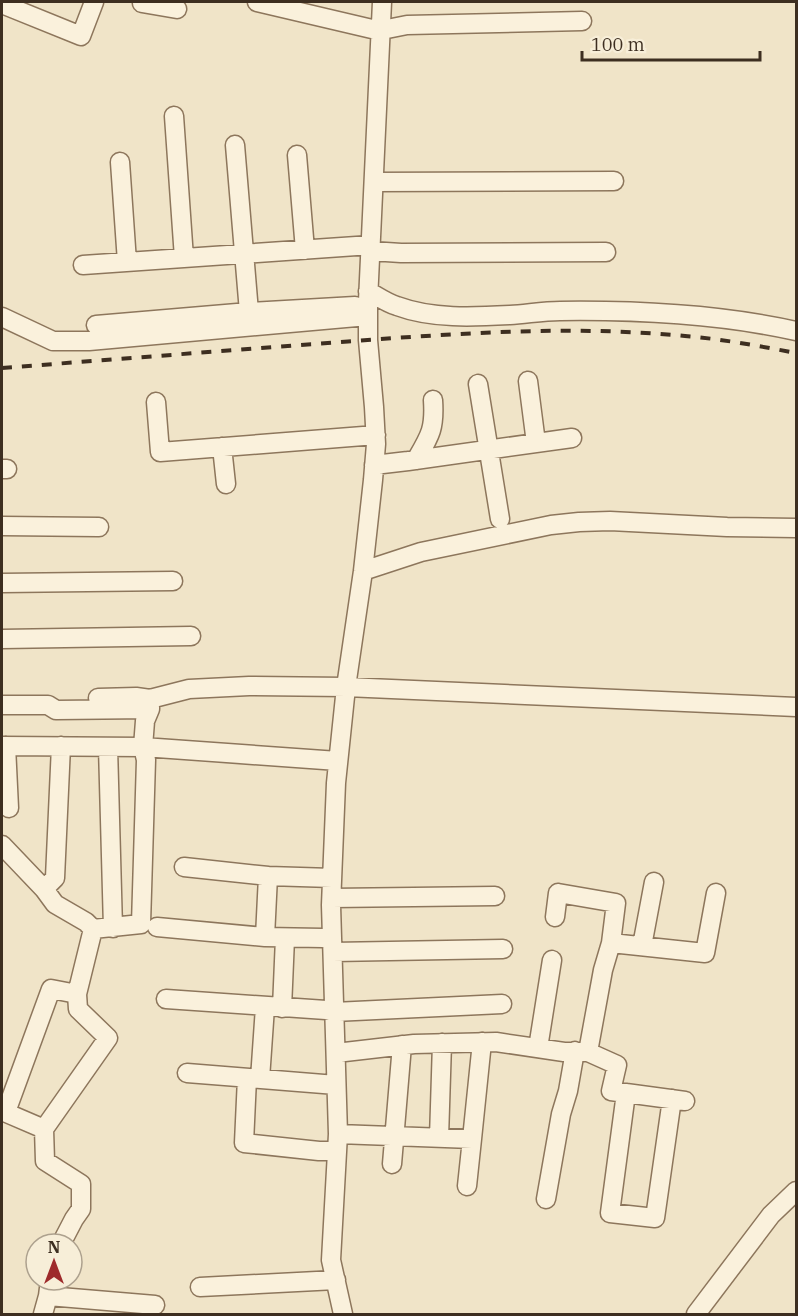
<svg xmlns="http://www.w3.org/2000/svg" width="798" height="1316" viewBox="0 0 798 1316" font-family="'IBM Plex Serif',serif">
	<style>
		.lines { fill: none; stroke-linecap: round; stroke-linejoin: round }
		.minor-casing { stroke: #8d765c; stroke-width: 21 }
		.minor { stroke: #faf1dc; stroke-width: 18 }
		.rail { stroke: #3d2e20; stroke-width: 4; stroke-dasharray: 10 10; stroke-linecap: butt }
	</style>
	<rect width="100%" height="100%" fill="#f0e4c8"/>
	<g class="lines">
		<g class="minor-casing">
			<path id="minor" d="M257 2 372 29 382 30 407 25 582 21
				M142 3 177 9
				M2 4 81 36 94 2
				M174 116 184 258
				M297 155 305 250
				M120 162 127 262
				M374 182 614 181
				M371 251 401 253 606 252
				M83 265 371 245
				M368 291C377 296 387 303 397 306 432 319 473 317 510 315 527 314 543 311 560 311 639 310 719 314 796 331
				M249 312 355 306
				M2 317 53 341H89L368 316
				M96 325 249 312 235 145
				M528 381 536 443
				M478 384 500 519
				M156 402 160 452 376 435
				M222 447 226 484
				M416 460C430 436 435 429 433 400
				M374 465 408 461 572 438
				M2 469H7
				M2 526 99 527
				M363 571 421 552 551 525 579 522 610 521 727 527 796 528
				M2 583 173 581
				M2 639 191 636
				M98 698 136 697 150 699
				M2 705H48L56 710 150 709
				M2 746 143 747 338 761
				M6 746 9 808
				M61 746 55 878 44 889 55 904 86 922 93 929
				M108 747 113 928
				M2 845 44 889
				M184 867 268 876 265 937
				M268 876 332 878
				M332 898 495 896
				M555 917 558 893 616 903 611 943
				M157 927 265 937 323 938 332 940
				M642 946 654 882
				M333 952 503 949
				M166 999 326 1010 334 1012 502 1004
				M282 1008 285 938
				M538 1048 552 960
				M588 1052 617 1065 611 1091 685 1101
				M336 1053 414 1044 496 1042 564 1052H588L603 970 611 943 705 953 716 893
				M187 1073 336 1085
				M247 1078 244 1143 319 1151H337
				M260 1079 265 1007
				M626 1093 610 1213 655 1218 672 1099
				M2 1111 44 1129
				M6 1112 51 989 77 994
				M338 1134 472 1139 482 1042
				M439 1138 442 1043
				M392 1164 402 1045
				M467 1186 472 1139
				M546 1199 561 1114 568 1091 575 1051
				M61 1244 74 1219 81 1209V1184L45 1161 44 1129 108 1038 78 1009 77 994 93 929 141 924 146 760 143 747 145 721 150 709V699L189 689 249 686 346 687 796 707
				M200 1287 336 1280
				M48 1296 155 1305
				M43 1314 48 1296 50 1280
				M343 1314 331 1260 338 1134 331 905 336 783 346 687 363 571 373 480 376 444 374 407 368 340V301L382 2
				M696 1314 771 1215 796 1191"/>
		</g>
		<use href="#minor" class="minor"/>
		<path class="rail" d="M2 368C105 360 209 352 313 344 437 335 561 324 685 336 722 339 759 346 796 353"/>
	</g>
	<rect width="798" height="1316" fill="none" stroke="#3d2e20" stroke-width="6"/>
	<g transform="translate(54 1262)"><circle r="28" fill="#f7eed8" stroke="#ada18e" stroke-width="1.5"/>
	<path d="M0-4.5L10 22L0 15L-10 22Z" fill="#9e2a2b"/>
	<text y="-9" font-size="16" font-weight="bold" text-anchor="middle" fill="#3d2e20">N</text>
	</g>
	<path d="M582 51v9h178v-9" fill="none" stroke="#3d2e20" stroke-width="3"/>
	<text x="591" y="51" font-size="18" fill="#3d2e20" stroke="#f7eed8" stroke-width="4.5" paint-order="stroke">100 m</text>
</svg>
